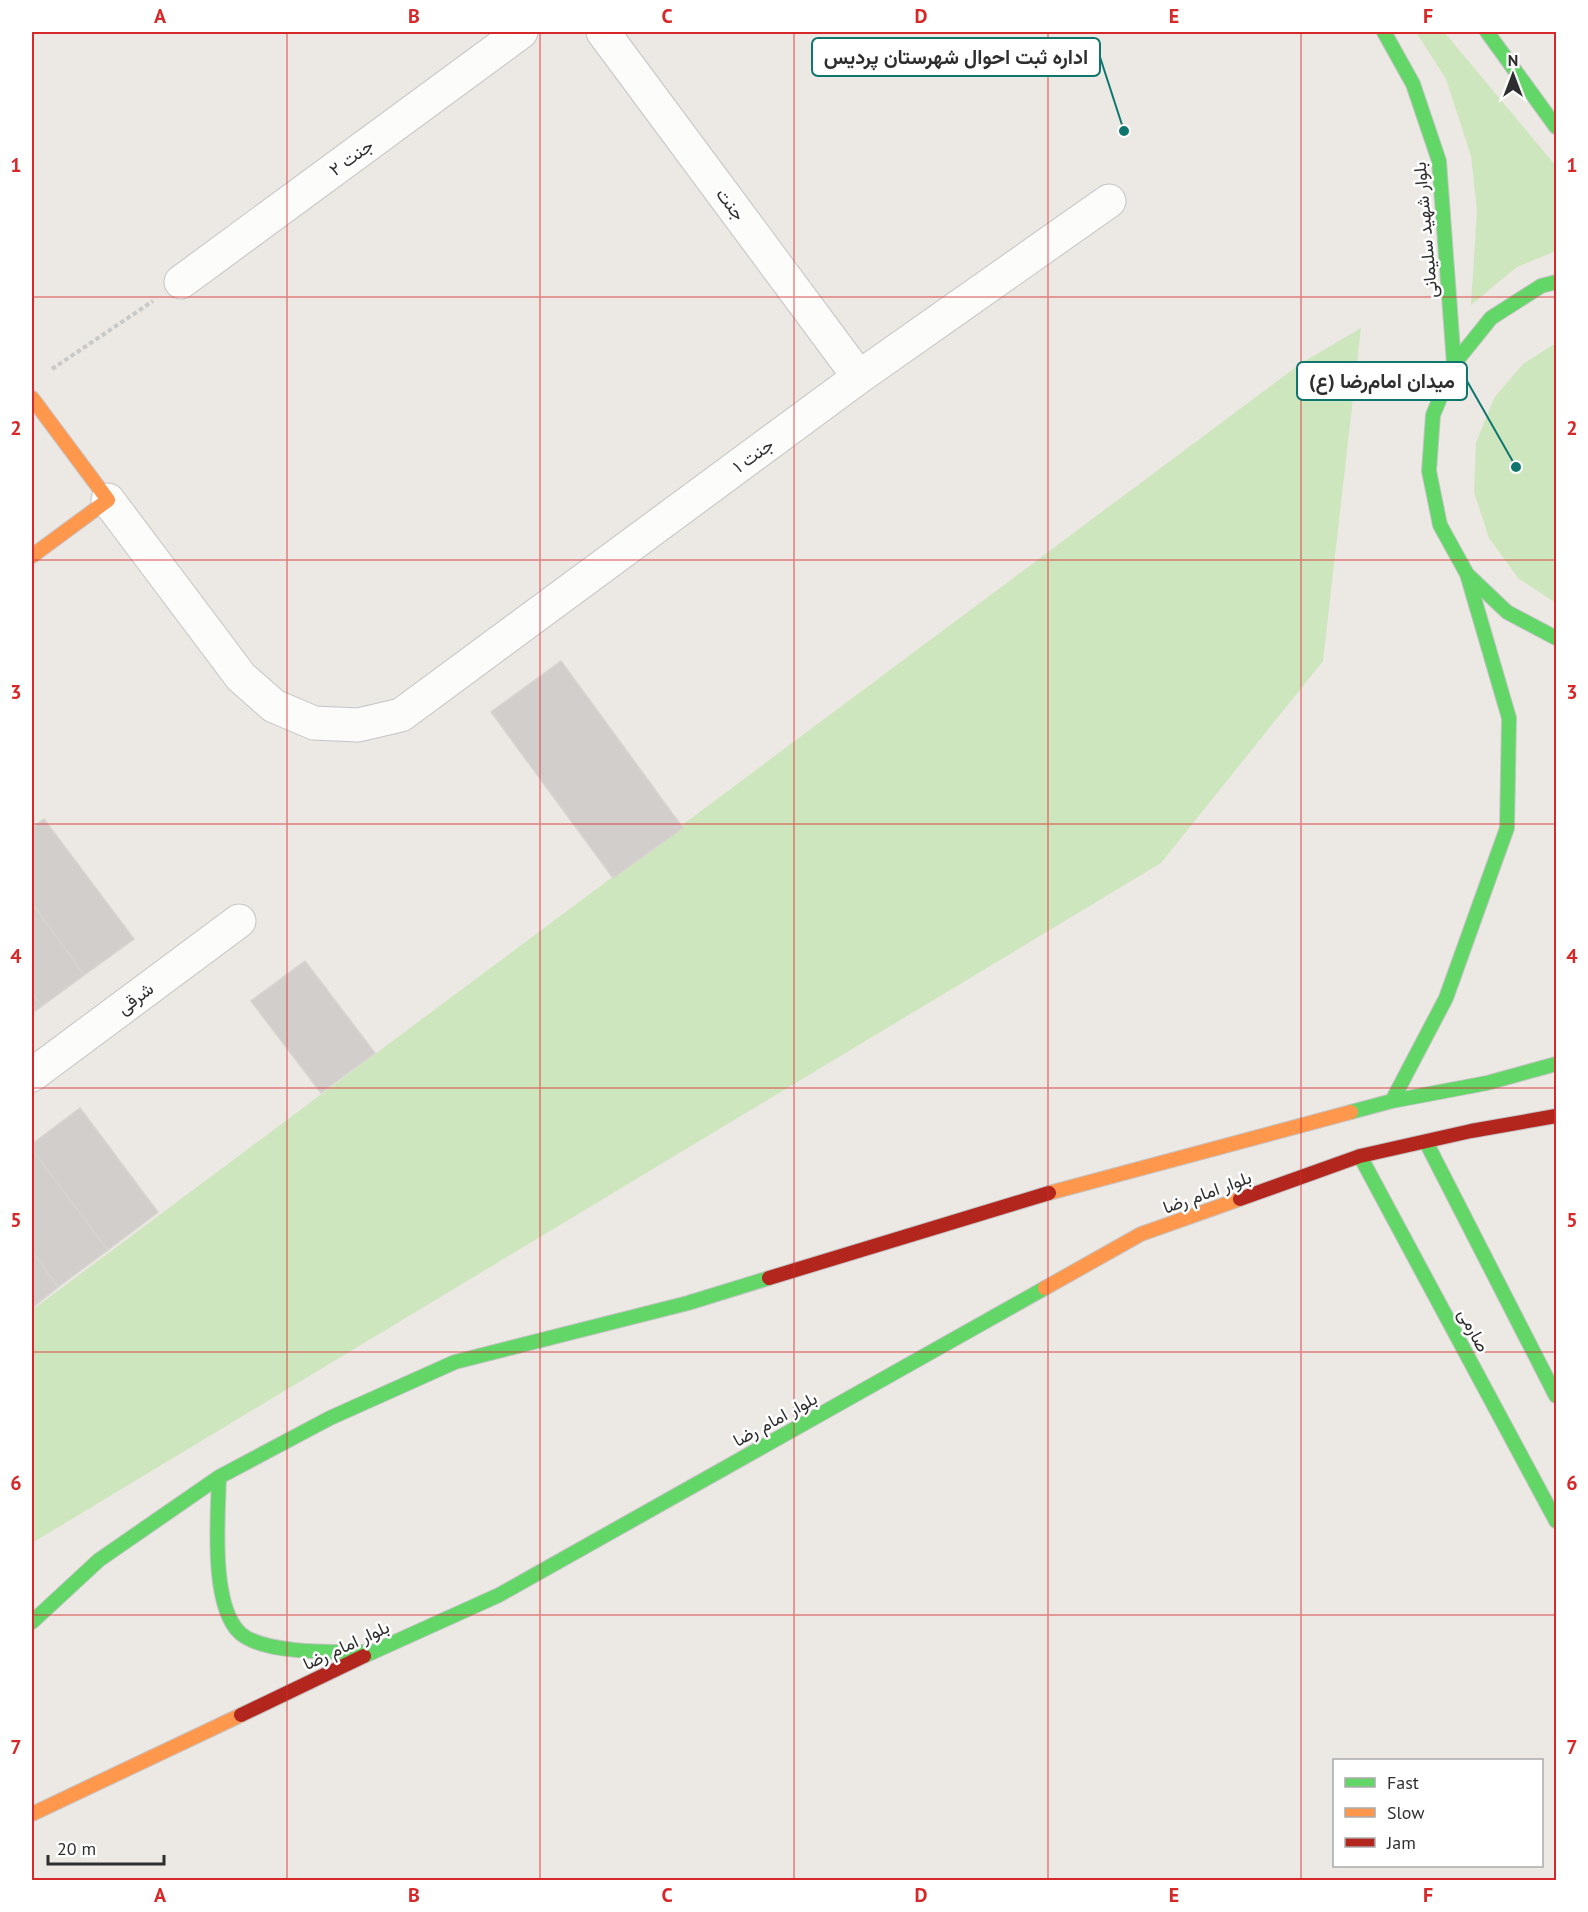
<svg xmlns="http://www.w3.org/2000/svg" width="1588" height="1912" viewBox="0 0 1588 1912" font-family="'PT Sans',Vazirmatn,sans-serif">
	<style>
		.green { fill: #cee6be }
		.building { fill: #d1cecb; stroke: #d7d4d0; stroke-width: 1.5 }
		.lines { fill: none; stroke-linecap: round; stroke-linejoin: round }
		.street-casing { stroke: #c5c4c5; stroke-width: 35 }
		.fast-casing { stroke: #c5c4c5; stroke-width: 16 }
		.slow-casing { stroke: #c5c4c5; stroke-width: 16 }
		.jam-casing { stroke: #c5c4c5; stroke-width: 16 }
		.path { stroke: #c9c9c8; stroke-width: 4; stroke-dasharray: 4.5 3; stroke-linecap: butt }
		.street { stroke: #fcfcfb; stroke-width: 33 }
		.fast { stroke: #63d668; stroke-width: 14 }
		.slow { stroke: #ff974d; stroke-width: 14 }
		.jam { stroke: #b3261e; stroke-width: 14 }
		.grid { fill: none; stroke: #d62828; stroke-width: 1.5; stroke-opacity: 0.55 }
		.labels { text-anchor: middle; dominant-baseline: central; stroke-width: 5; stroke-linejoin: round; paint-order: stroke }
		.street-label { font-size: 18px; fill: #2e2e2e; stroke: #fff }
		.leader { fill: none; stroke: #0f766e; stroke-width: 2 }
		.callout-dot { fill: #0f766e; stroke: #fff; stroke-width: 2 }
		.callout { fill: #fff; stroke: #0f766e; stroke-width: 2 }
		.callout-label { font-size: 20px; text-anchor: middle; font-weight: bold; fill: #2e2e2e }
		.neatline { fill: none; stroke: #d62828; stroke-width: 2 }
		.grid-label { font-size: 20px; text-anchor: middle; font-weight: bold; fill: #d62828 }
	</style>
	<rect width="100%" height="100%" fill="#ece8e4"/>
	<path class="green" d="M1416 32H1444L1556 166V251L1517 267 1471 305 1477 210 1471 156 1446 79Z
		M1361 328 1323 661 1161 863 32 1543V1310L1300 364Z
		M1556 343V603L1518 578 1489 538 1474 492 1476 443 1494 398 1523 364Z"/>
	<path class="building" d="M561 661 683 828 613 878 491 712Z
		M44 819 134 939 84 975 32 903V828Z
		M32 903 84 975 42 1006 32 993Z
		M305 961 375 1053 321 1093 251 1001Z
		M32 993 42 1006 32 1013Z
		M80 1108 158 1212 108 1250 32 1149V1144Z
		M32 1149 108 1250 58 1287 32 1251Z
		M32 1251 58 1287 32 1308Z"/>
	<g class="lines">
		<g class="street-casing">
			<path id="street" d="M603 32 859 377
				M181 282 521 32
				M108 500 241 677 274 706 314 723 358 725 401 715 859 377 1109 201
				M32 1075 239 921"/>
		</g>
		<g class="fast-casing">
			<path id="fast" d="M1384 32 1413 84 1439 161 1454 364
				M1487 32 1556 127
				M1556 282 1541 286 1491 318 1454 364 1433 415 1429 471 1440 525 1467 574 1507 612 1556 638
				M1392 1101 1446 998 1507 828 1509 718 1467 574
				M1351 1112 1392 1101 1487 1083 1556 1064
				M1426 1142 1556 1396
				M1360 1156 1556 1521
				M219 1477C218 1516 210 1605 240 1633 263 1654 334 1652 365 1652
				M32 1622 99 1560 219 1477 330 1418 455 1362 688 1303 769 1278
				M364 1656 499 1595 1045 1288"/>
		</g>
		<g class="slow-casing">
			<path id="slow" d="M32 398 108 500 32 556
				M1049 1193 1351 1112
				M1045 1288 1141 1234 1240 1199
				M32 1814 241 1715"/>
		</g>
		<g class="jam-casing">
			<path id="jam" d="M1240 1199 1360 1156 1471 1131 1556 1116
				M769 1278 1049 1193
				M241 1715 364 1656"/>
		</g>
		<path class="path" d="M52 369 153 301"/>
		<use href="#street" class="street"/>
		<use href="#fast" class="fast"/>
		<use href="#slow" class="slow"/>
		<use href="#jam" class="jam"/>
	</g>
	<path class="grid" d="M287 32V1880M540 32V1880M794 32V1880M1048 32V1880M1301 32V1880M32 297H1556M32 560H1556M32 824H1556M32 1088H1556M32 1352H1556M32 1615H1556"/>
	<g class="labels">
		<g class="street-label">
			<text transform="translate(351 157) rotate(-36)">جنت ۲</text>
			<text transform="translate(731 204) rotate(53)">جنت</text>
			<text transform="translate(1425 230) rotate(-95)">بلوار شهید سلیمانی</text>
			<text transform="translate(753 455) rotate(-36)">جنت ۱</text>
			<text transform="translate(135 998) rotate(-37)">شرقی</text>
			<text transform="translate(1207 1192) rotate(-20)">بلوار امام رضا</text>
			<text transform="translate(1474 1330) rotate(62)">صارمی</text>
			<text transform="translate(775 1419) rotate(-29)">بلوار امام رضا</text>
			<text transform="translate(346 1645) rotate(-25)">بلوار امام رضا</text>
		</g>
	</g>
	<path class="leader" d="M1124 131L1100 57M1516 467L1467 381"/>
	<g class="callout-dot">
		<circle cx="1124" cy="131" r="6"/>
		<circle cx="1516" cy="467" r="6"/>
	</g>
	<g class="callout">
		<rect x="812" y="38" width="288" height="38" rx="6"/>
		<rect x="1297" y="362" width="170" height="38" rx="6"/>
	</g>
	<g class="callout-label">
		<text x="956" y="64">اداره ثبت احوال شهرستان پردیس</text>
		<text x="1382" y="388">میدان امام‌رضا (ع)</text>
	</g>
	<rect width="1588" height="1912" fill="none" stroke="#ffffff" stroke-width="66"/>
	<rect x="1333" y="1759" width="210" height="108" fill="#ffffff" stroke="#ababab" stroke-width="1.5"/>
	<rect x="1345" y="1778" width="30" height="9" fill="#63d668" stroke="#ababab" stroke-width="1.5"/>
	<text x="1387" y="1789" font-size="18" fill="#2e2e2e">Fast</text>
	<rect x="1345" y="1808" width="30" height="9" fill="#ff974d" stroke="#ababab" stroke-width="1.5"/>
	<text x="1387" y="1819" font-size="18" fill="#2e2e2e">Slow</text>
	<rect x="1345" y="1838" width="30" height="9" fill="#b3261e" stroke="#ababab" stroke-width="1.5"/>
	<text x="1387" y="1849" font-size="18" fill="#2e2e2e">Jam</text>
	<g transform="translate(1513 75)" stroke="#ffffff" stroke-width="4.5" paint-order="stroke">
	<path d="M0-4.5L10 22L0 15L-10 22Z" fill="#2e2e2e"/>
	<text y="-9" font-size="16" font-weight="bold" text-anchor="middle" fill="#2e2e2e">N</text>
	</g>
	<path d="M48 1855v9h116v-9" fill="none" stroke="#2e2e2e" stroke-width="3"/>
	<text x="57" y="1855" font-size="18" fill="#2e2e2e" stroke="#ffffff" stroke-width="4.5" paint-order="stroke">20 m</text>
	<rect x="33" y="33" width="1522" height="1846" class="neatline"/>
	<g class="grid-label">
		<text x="160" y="23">A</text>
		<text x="414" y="23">B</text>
		<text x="667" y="23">C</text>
		<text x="921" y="23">D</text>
		<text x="1174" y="23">E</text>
		<text x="1428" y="23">F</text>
		<text x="16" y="172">1</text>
		<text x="1572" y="172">1</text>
		<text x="16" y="435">2</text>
		<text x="1572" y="435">2</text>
		<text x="16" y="699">3</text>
		<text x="1572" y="699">3</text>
		<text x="16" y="963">4</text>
		<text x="1572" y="963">4</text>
		<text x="16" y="1227">5</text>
		<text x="1572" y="1227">5</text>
		<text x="16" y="1490">6</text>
		<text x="1572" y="1490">6</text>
		<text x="16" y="1754">7</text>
		<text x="1572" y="1754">7</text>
		<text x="160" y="1902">A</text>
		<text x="414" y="1902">B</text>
		<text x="667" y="1902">C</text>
		<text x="921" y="1902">D</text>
		<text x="1174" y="1902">E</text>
		<text x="1428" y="1902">F</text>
	</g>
</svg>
